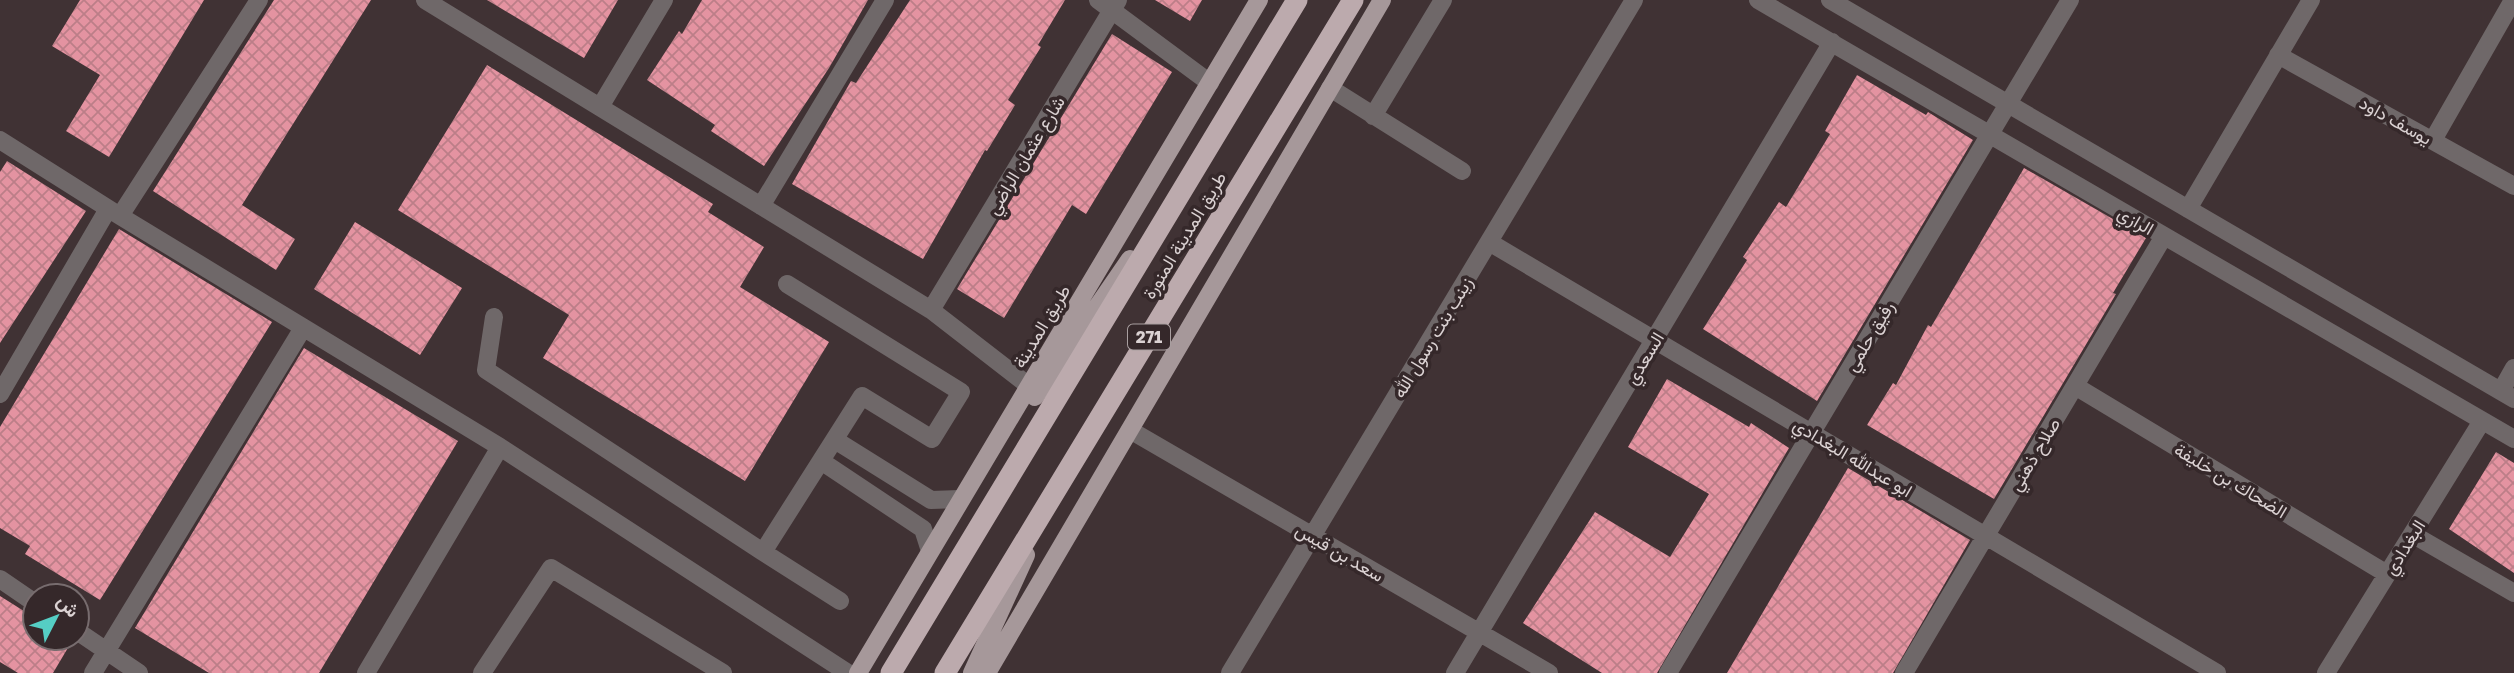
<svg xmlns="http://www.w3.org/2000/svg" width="2514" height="673" viewBox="0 0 2514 673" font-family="'Golos Text',Vazirmatn,sans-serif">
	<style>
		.building { fill: url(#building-cross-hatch) }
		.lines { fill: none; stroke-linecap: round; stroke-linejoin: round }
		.minor { stroke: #6f6869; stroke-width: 18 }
		.major { stroke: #a6989a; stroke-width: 18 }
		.highway { stroke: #bcaaad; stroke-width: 21 }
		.labels { text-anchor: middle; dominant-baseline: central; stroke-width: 7; stroke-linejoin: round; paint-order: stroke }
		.shield { fill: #35282a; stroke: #a99fa0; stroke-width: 2 }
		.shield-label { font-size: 16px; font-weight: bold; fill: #dbd2d3 }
		.street-label { font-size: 18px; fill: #dbd2d3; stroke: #35282a }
	</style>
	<defs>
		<pattern id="building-cross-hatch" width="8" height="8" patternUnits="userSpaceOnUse" patternTransform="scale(1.75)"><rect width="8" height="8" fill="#e493a1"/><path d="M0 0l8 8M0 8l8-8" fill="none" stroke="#bc7e88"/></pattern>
	</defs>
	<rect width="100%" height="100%" fill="#403234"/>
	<path class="building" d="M80 0H204L109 157 66 131 100 75 52 46Z
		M274 0H371L242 205 295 239 276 270 153 191Z
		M487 0H618L584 58Z
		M702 0H868L829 68 764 166 711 131 715 125 647 80 679 31 682 34Z
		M910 0H1065L1038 45 1041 47 1008 100 1015 105 987 151 985 150 923 259 792 184 851 81 856 83Z
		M1155 0H1202L1190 21Z
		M1112 34 1172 72 1086 214 1072 205 1004 318 957 289Z
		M487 65 713 204 708 212 764 247 740 287 829 342 745 481 543 358 569 315 398 210Z
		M1857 75 1926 115 1928 112 1973 140 1817 401 1703 329 1747 260 1743 257 1779 202 1786 207 1830 134 1825 131Z
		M7 161 86 211 0 343V172Z
		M2024 168 2146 238 2113 293 2116 294 1994 499 1867 425 1893 383 1896 385 1928 325 1931 327Z
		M355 222 462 288 420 355 314 289Z
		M119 229 272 322 100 600 25 554 30 546 0 528V427Z
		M304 348 458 441 319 673H209L135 628Z
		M1667 379 1749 427 1751 423 1789 448 1657 673H1602L1523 623 1595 512 1670 557 1709 494 1628 447Z
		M2496 452 2514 463V573L2449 529Z
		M1848 468 1970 540 1893 673H1727Z
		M0 596 35 618V638H68L72 641 53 673H18L0 662Z"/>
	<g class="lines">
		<path class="minor" d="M425 0 931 310 1029 386
			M1098 0 1210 83
			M1758 0 2514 439
			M1830 0 2514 399
			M2278 55 2514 186
			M1330 88 1462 171
			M600 107 664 0
			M1373 116 1443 0
			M0 140 120 216 500 447 848 673
			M2433 140 2513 0
			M761 206 885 0
			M2188 209 2311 0
			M120 216 259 0
			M1489 242 2217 673
			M787 284 961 392 932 439 862 396 763 552 840 601
			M931 310 1118 0
			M494 317 486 370 763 552
			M2075 386 2387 574
			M2501 391 2514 368
			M0 394 108 209
			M1130 430 1549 673
			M835 440 931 500 960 499
			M821 461 923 529 930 551
			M2412 534 2514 593
			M0 579 35 603
			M77 631 139 673
			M93 673 303 328
			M366 673 500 447
			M482 673 551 568 723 673
			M1230 673 1634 0
			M1455 673 1832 42
			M1668 673 2070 0
			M1904 673 2164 236
			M2326 673 2482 421"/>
		<path class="major" d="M1035 397 1130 259
			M858 673 1259 0
			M972 673 1026 555
			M987 673 1382 0"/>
		<path class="highway" d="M891 673 1297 0
			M945 673 1353 0"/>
	</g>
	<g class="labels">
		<rect class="shield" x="1128" y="324.5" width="42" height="25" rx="5"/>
		<g class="shield-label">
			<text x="1149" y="337">271</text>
		</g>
		<g class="street-label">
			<text transform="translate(2396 120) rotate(29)">يوسف داود</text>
			<text transform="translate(1025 155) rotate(-59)">شارع عثمان الراضي</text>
			<text transform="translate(2136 220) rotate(30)">الرازي</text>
			<text transform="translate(1184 235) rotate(-59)">طريق المدينة المنورة</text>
			<text transform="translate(1041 326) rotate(-59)">طريق المدينة</text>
			<text transform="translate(1869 336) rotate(-59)">رفيق حلمي</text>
			<text transform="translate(1432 337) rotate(-59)">زينب بنت رسول الله</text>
			<text transform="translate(1644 358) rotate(-59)">السعدي</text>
			<text transform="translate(2034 454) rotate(-59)">صلاح ذهني</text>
			<text transform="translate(1853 457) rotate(31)">ابو عبدالله البغدادي</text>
			<text transform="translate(2231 480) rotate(31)">الضحاك بن خليفة</text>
			<text transform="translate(2404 547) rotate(-58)">البغدادي</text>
			<text transform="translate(1340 552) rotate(30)">سعد بن قيس</text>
		</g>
	</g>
	<g transform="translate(56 617) rotate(48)"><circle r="33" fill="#35282a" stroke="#776c6e" stroke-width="2"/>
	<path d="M0-5L12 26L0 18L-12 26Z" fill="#55cec4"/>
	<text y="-10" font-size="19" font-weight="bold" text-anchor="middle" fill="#dbd2d3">ش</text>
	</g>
</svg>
